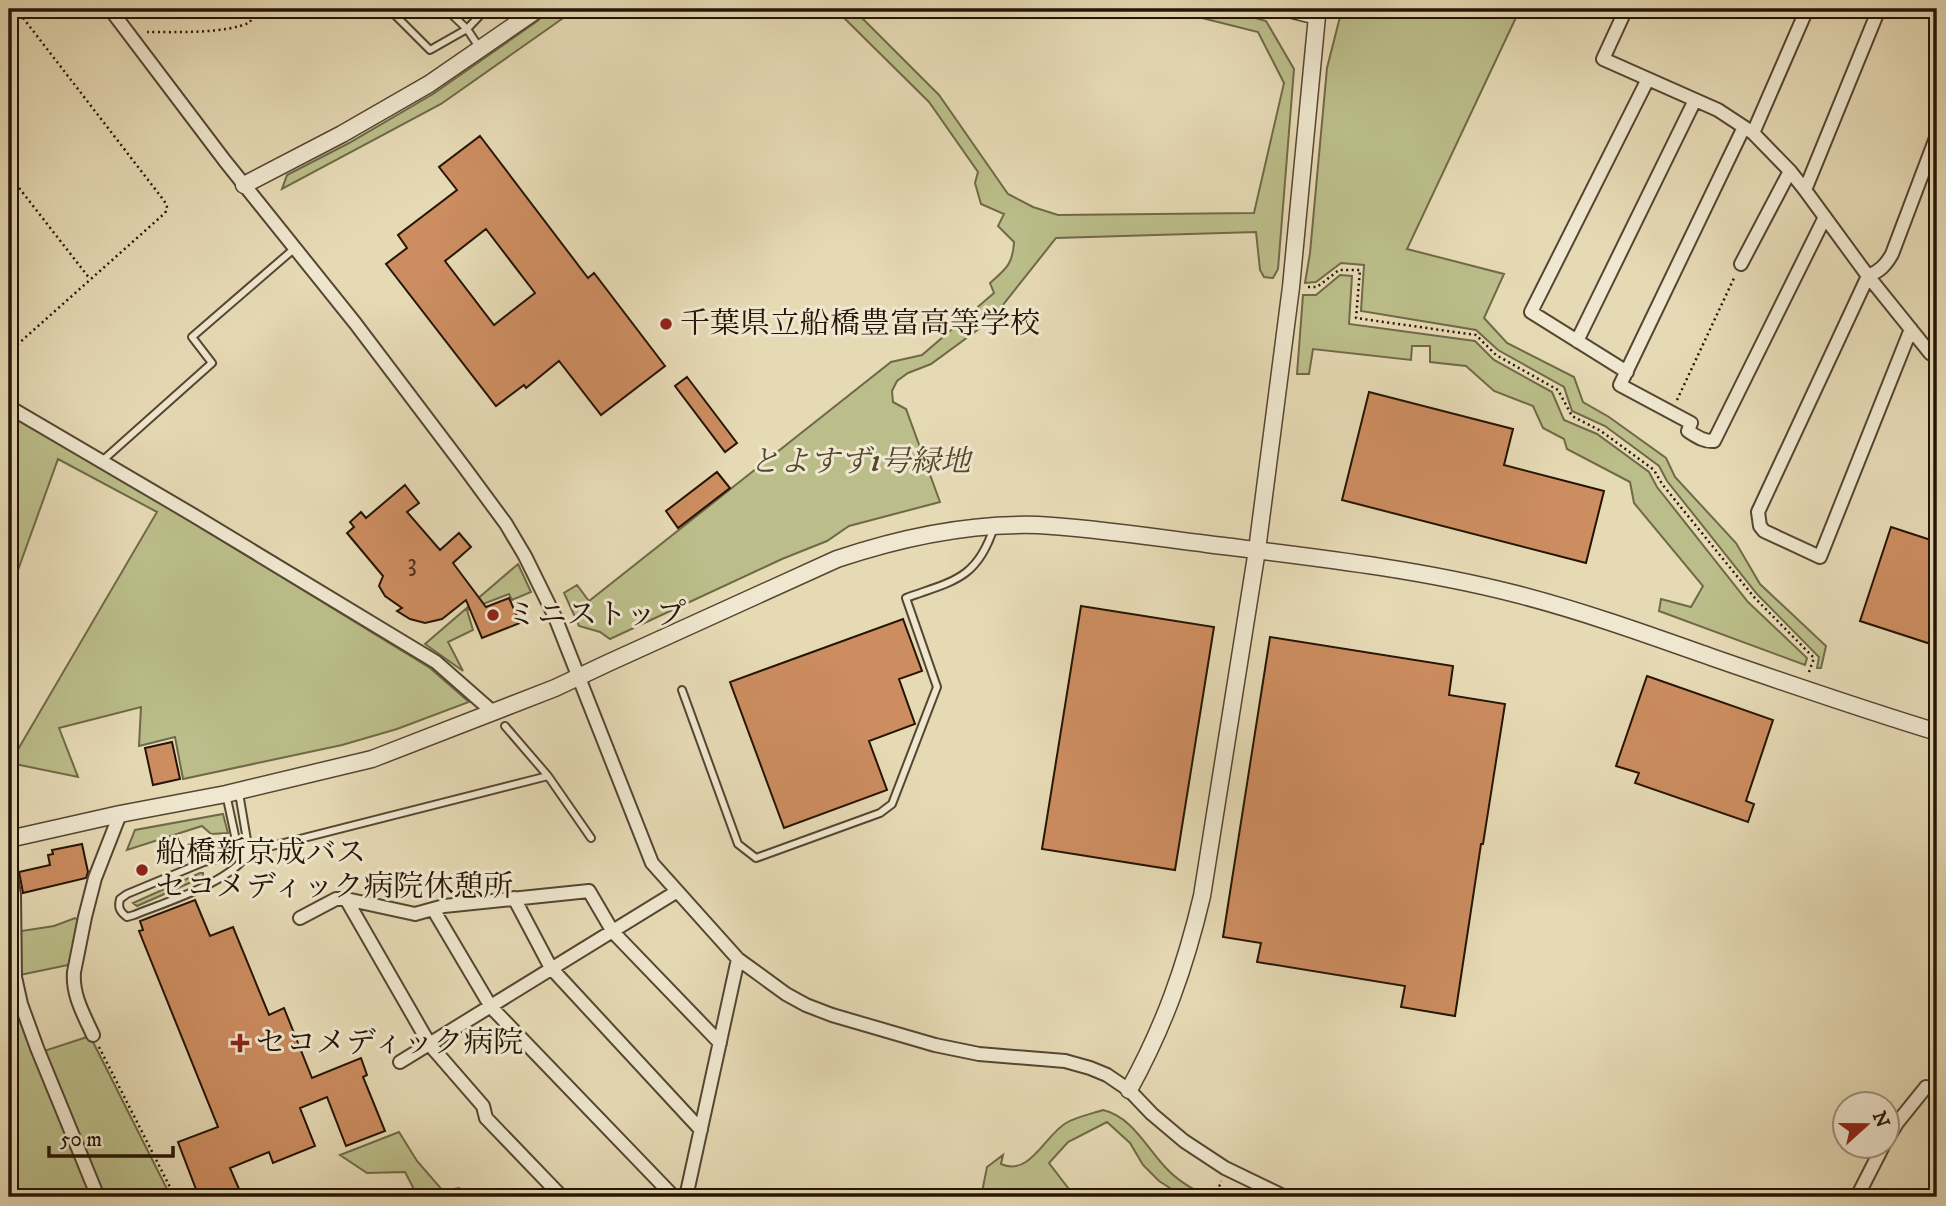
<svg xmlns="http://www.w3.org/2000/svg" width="1946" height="1206" viewBox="0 0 1946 1206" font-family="'IM FELL DW Pica','Noto Serif JP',serif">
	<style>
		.green { fill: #bbbe8a; stroke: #706948; stroke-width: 2 }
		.building { fill: #cc8d60; stroke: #251405; stroke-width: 2; fill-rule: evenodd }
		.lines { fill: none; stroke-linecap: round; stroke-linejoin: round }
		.service-casing { stroke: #554631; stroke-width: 10 }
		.minor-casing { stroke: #554631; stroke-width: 16 }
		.tertiary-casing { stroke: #554631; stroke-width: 19 }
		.path { stroke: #251405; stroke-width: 2.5; stroke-dasharray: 2 3.5; stroke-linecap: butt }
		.service { stroke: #efe7cf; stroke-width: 6 }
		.minor { stroke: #efe7cf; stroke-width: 12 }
		.tertiary { stroke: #efe7cf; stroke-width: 16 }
		.poi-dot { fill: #8f2418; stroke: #efe7cf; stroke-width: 2.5 }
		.labels { text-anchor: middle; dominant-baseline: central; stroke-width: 6; stroke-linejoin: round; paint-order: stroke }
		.number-label { font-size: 26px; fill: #4f321c }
		.poi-label { font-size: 30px; fill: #251405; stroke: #efe7cf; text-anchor: start }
		.park-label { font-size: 30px; font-style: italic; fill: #52472d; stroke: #efe7cf }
	</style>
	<rect width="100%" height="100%" fill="#e6dab5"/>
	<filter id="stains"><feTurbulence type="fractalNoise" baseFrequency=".00286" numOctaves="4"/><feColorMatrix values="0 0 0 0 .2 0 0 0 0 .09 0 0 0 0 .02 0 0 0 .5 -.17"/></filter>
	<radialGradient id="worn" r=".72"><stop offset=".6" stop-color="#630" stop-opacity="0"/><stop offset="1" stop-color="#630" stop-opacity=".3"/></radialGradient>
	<path class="green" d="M552 9H576L441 104 282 189 287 175 349 143 433 94 536 22Z
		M835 9H853L939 95 1008 194 1033 207 1058 215 1254 213 1284 83 1258 32 1166 9H1224L1266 21 1294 69 1278 269 1273 278 1264 277 1260 270 1256 232 1056 238 991 320 931 364 908 373 897 381 892 391 893 402 906 409 940 502 849 526 827 541 782 559 610 639 600 632 579 626 564 593 577 585 589 601 891 362 922 355 994 293 990 283C1006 269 1013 264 1014 242L998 226 1004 214 981 204 975 183 978 172 929 102Z
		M1342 9H1520L1407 249 1504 274 1484 318 1507 343 1574 377 1583 402 1609 417 1666 458 1675 477 1736 543 1760 584 1826 646 1821 668H1817L1819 657 1757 594 1667 481 1659 466 1605 426 1572 411 1564 387 1498 350 1476 330 1361 311 1364 265 1341 263 1316 282 1305 283 1310 253 1327 68Z
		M1340 275 1352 276 1349 324 1475 341 1494 360 1552 392 1564 420 1597 434 1649 472 1657 487 1748 602 1807 658 1805 665 1659 611 1661 599 1691 607 1703 586 1634 503 1630 482 1567 449 1564 439 1543 428 1533 406 1494 391 1466 366 1430 362V346H1412L1411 360 1313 349 1309 374H1297L1303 295H1316Z
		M9 413 63 443 430 668 469 702 397 729 342 745 183 779 175 737 139 746 141 707 59 728 78 777 10 763 157 512 58 459 9 595Z
		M518 564 531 592 512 600 509 594 467 610 473 630 448 642 463 671 425 644Z
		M223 814 228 833 211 834 202 826 127 850 135 830Z
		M200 873H203V877L137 906 133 903Z
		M9 905 10 979 93 1197H9Z
		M75 918 78 920 73 964 20 975 21 931 54 926Z
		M90 1036 171 1197H104L44 1054 47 1050Z
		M1103 1110C1133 1117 1147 1149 1167 1169 1178 1181 1194 1190 1208 1197H1184L1159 1181 1143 1165 1130 1143 1107 1122 1068 1142 1049 1163 1075 1197H981L987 1167 1003 1155 1001 1164C1030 1177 1045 1135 1066 1123 1076 1117 1091 1114 1103 1110Z
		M399 1132 417 1161 443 1191 459 1188 466 1197H418L405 1172 367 1173 340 1155Z"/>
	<path class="building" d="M480 136 588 278 594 273 665 366 601 415 559 361 526 388 524 385 496 406 386 264 407 248 398 235 457 190 439 167ZM486 229 535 293 494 325 445 261Z
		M687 377 737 443 725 452 675 386Z
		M1369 392 1513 429 1504 465 1604 491 1586 563 1342 500Z
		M717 472 730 488 678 528 666 511Z
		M405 485 419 503 407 512 440 550 459 533 471 547 453 563 486 607 509 598 520 623 482 638 466 600 442 619 425 623 410 619 397 611 402 608 385 596 379 586 383 576 347 533 354 527 350 522 361 512 366 518Z
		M1891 527 1937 542V646L1860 621Z
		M1081 606 1214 627 1175 870 1042 849Z
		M903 619 922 671 899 679 915 724 869 741 887 790 784 828 730 682Z
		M1270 637 1453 666 1449 695 1505 704 1483 844H1481L1455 1016 1401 1007 1405 986 1257 962 1261 943 1223 937Z
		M1647 676 1773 720 1746 801 1754 804 1748 822 1635 783 1639 773 1616 766Z
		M172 742 180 779 153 785 145 748Z
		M82 844 88 872 86 878 23 893 19 872 50 865 48 855 53 854 52 850Z
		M195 900 210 936 233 927 269 1015 284 1008 312 1078 361 1058 367 1075 363 1077 385 1131 346 1146 327 1097 300 1108 315 1146 273 1163 269 1152 230 1168 239 1189 218 1197H199L178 1142 218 1127 139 931 143 930 140 921Z"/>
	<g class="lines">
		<g class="service-casing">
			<path id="service" d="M389 9 430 50 467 29 486 9
				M446 9 467 29 479 47
				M102 461 212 363 192 337 295 248
				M682 690 738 844 756 858 880 813 892 804 937 687 906 598C952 581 977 580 994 527
				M505 726 548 776 591 838
				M226 794 237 845 235 854C229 859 214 859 204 862L127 894 120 899C118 907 119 911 127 917L134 915C166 902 232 882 249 852L239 793
				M233 856 548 776"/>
		</g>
		<g class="minor-casing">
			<path id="minor" d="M110 9 225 161 355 323 464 467 506 524 525 556 555 617 652 863 738 959 786 994 806 1005 832 1015 935 1045 979 1054 1065 1061 1090 1068 1107 1075 1129 1090 1152 1114 1184 1141 1225 1168 1285 1197
				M1626 9 1603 59 1718 110 1753 133 1790 171 1805 190 1868 276 1930 353 1937 358
				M1744 127 1620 385 1691 423 1688 431C1696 436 1704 442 1714 441L1825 217
				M1753 133 1807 9
				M1805 190 1879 9
				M1741 264 1790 171
				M1911 329 1820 557 1764 531 1760 526 1758 512 1868 276C1880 271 1886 265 1892 254L1937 135
				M1577 341 1695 100
				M1627 372 1531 312 1648 79
				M9 407 193 515 436 662 494 713
				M9 862 14 895 15 977 21 1004 37 1048 98 1197
				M514 898 551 968 701 1130
				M346 899 430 1045 483 1106 486 1118 562 1197
				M433 909 491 1007 674 1197
				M300 918 336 899H346L415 914 444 906 589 891 613 932 720 1043
				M93 1035C84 1015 72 995 74 972L85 917 95 878 120 814
				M400 1062 676 892
				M1886 1141 1897 1123 1926 1087
				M686 1197 738 959
				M1857 1197 1883 1146"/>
		</g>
		<g class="tertiary-casing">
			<path id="tertiary" d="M1289 9 1317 16
				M244 185 342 134 429 84 538 9
				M9 839 120 814 226 794 372 759 555 688 608 663 837 559C902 537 969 523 1038 525 1094 528 1151 537 1207 544 1310 557 1415 568 1516 594 1582 611 1646 634 1711 657 1786 683 1861 709 1937 732
				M1129 1090C1164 1026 1185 968 1202 896L1257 550 1291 287 1317 16 1319 9"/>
		</g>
		<path class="path" d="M9 17 19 9
			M147 32C173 32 228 34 250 22L256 9
			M9 175 90 279
			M1308 287H1317L1339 270H1360L1356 318 1476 335 1496 355 1558 390 1572 416 1601 431 1654 470 1662 484 1754 597 1814 658 1809 672
			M9 338 16 346
			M9 352 165 213C169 206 166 204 162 198L17 10
			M1677 400 1735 276
			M99 1047 175 1197
			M1216 1197 1221 1181"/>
		<use href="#service" class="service"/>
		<use href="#minor" class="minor"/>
		<use href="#tertiary" class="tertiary"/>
	</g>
	<g class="poi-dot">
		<circle cx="666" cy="324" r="7"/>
		<circle cx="493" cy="615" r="7"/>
		<circle cx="142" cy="870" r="7"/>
		<path d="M236.5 1032.5h7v7h7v7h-7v7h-7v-7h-7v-7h7z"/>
	</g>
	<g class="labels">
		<g class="number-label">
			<text x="412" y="563">3</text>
		</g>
		<g class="poi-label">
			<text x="680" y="324">千葉県立船橋豊富高等学校</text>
			<text x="507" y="615">ミニストップ</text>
			<text x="156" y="853">船橋新京成バス<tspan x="156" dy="34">セコメディック病院休憩所</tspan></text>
			<text x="256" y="1043">セコメディック病院</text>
		</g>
		<g class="park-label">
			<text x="860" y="462">とよすず1号緑地</text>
		</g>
	</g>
	<rect width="1946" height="1206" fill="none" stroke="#e6dab5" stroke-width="35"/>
	<rect x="10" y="10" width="1925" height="1185" fill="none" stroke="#251405" stroke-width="3.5"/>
	<rect x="18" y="18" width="1911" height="1171" fill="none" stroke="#251405" stroke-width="2"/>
	<g transform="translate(1866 1125) rotate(69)"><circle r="33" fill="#efe7cf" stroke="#9e937e" stroke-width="2"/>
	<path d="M0-5L12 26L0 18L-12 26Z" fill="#8f2418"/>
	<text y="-10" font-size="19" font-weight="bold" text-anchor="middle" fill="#251405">N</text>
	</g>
	<path d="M49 1146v10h124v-10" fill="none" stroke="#251405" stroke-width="3.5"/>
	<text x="60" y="1146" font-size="21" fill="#251405" stroke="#efe7cf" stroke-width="5" paint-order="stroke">50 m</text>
	<rect width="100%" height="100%" filter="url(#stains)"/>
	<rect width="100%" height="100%" fill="url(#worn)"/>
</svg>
